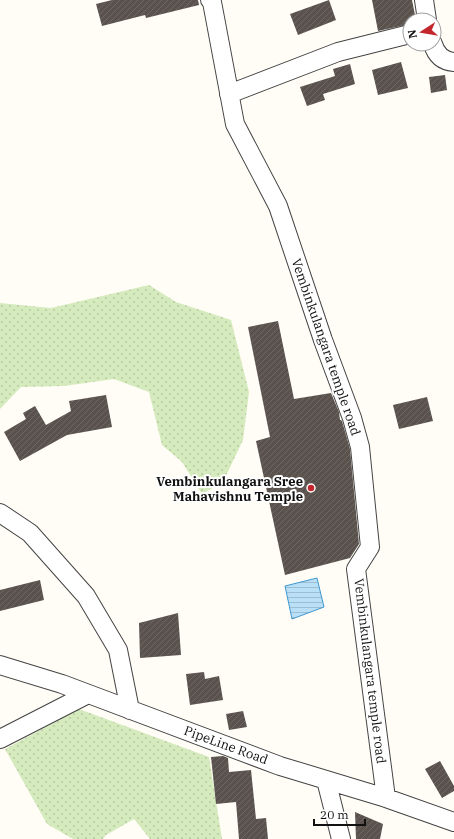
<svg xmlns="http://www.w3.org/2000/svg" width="454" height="839" viewBox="0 0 454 839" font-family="'IBM Plex Serif',serif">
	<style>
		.grass { fill: url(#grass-dots) }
		.water { fill: url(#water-rules); stroke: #3f96cf }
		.building { fill: url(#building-hatch) }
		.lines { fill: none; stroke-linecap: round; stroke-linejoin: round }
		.minor-casing { stroke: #444; stroke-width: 20 }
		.minor { stroke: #fff; stroke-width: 18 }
		.poi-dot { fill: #c4262e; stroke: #fff; stroke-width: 1.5 }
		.labels { text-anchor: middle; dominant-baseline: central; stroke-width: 4; stroke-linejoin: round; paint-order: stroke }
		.street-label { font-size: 13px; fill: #111; stroke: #fff }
		.poi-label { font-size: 13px; font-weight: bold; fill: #111; stroke: #fff; text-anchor: end }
	</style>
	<defs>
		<pattern id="grass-dots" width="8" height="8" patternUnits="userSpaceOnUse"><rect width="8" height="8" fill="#d5ebbd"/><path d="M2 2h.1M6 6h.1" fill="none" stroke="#b6c8a1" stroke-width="1.8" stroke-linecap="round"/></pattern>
		<pattern id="water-rules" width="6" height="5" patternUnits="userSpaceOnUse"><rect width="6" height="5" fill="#b9e0f7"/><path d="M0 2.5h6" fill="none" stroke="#9ebfd3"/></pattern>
		<pattern id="building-hatch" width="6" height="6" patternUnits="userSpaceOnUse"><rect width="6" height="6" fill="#5a524d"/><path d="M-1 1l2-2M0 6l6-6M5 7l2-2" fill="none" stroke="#6d6662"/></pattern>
	</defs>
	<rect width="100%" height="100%" fill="#fffdf5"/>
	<path class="grass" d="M149 285 176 302 231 320 249 392 243 440 223 482 202 494 182 462 162 445 149 392 114 379 64 386 21 387 0 409V303L51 308Z
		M79 709 209 757 222 839H150L134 819 106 835 103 839H73L47 824 5 749Z"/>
	<path class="water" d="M317 578 324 607 292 619 285 586Z"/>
	<path class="building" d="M112 0H198L199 5 146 18 145 15 102 26 96 4Z
		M329 0 336 20 298 35 290 14Z
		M372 0H412L416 20H410V24L378 31Z
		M401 62 408 88 378 95 372 70Z
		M350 64 355 84 323 94 325 100 307 106 300 87 335 76 333 69Z
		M445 75 447 90 431 93 429 77Z
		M278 321 294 399 331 393 339 412 340 420H341L342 421 350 449 359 544 350 558 285 575 256 441 270 437 248 327Z
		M106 395 112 427 67 435 20 461 4 432 26 419 23 413 35 406 46 425 71 411 69 401Z
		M427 397 433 421 399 429 393 405Z
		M40 580 44 600 0 611V590Z
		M178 613 181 655 140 658 139 623Z
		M204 672 205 679 219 676 223 700 190 705 186 674Z
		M243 711 247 727 229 730 226 714Z
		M223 756 228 758 229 772 251 770 256 819 266 818 268 839H239L236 802 216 804 211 757Z
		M440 761 454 786V791L442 798 425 769Z
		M355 812 383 824 380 839H356Z"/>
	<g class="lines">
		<g class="minor-casing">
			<path id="minor" d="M210 0 212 2 235 124 278 206 323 340 352 418 360 447 370 547 356 569 386 798
				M424 0 427 20
				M433 44C436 55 443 61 454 62
				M229 94 338 52 410 34
				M0 513 30 533 86 596 118 650 130 710
				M0 665 62 684 280 766 386 798 454 822
				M0 739 88 694
				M326 780 341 839"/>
		</g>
		<use href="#minor" class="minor"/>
	</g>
	<circle class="poi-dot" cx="311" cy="488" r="4"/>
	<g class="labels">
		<g class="street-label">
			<text transform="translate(326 347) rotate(71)">Vembinkulangara temple road</text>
			<text transform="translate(370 671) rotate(83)">Vembinkulangara temple road</text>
			<text transform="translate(226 745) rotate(20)">PipeLine Road</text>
		</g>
		<g class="poi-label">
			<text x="303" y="481">Vembinkulangara Sree<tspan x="303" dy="15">Mahavishnu Temple</tspan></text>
		</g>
	</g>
	<g transform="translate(422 32) rotate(258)"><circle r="19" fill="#ffffff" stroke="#a0a0a0"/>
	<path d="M0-3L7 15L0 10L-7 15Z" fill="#c4262e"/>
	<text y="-6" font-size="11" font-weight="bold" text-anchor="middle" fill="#111111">N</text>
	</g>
	<path d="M314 819v6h51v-6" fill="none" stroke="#111111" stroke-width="2"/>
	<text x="320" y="819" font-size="12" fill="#111111" stroke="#ffffff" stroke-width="3" paint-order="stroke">20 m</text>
</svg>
